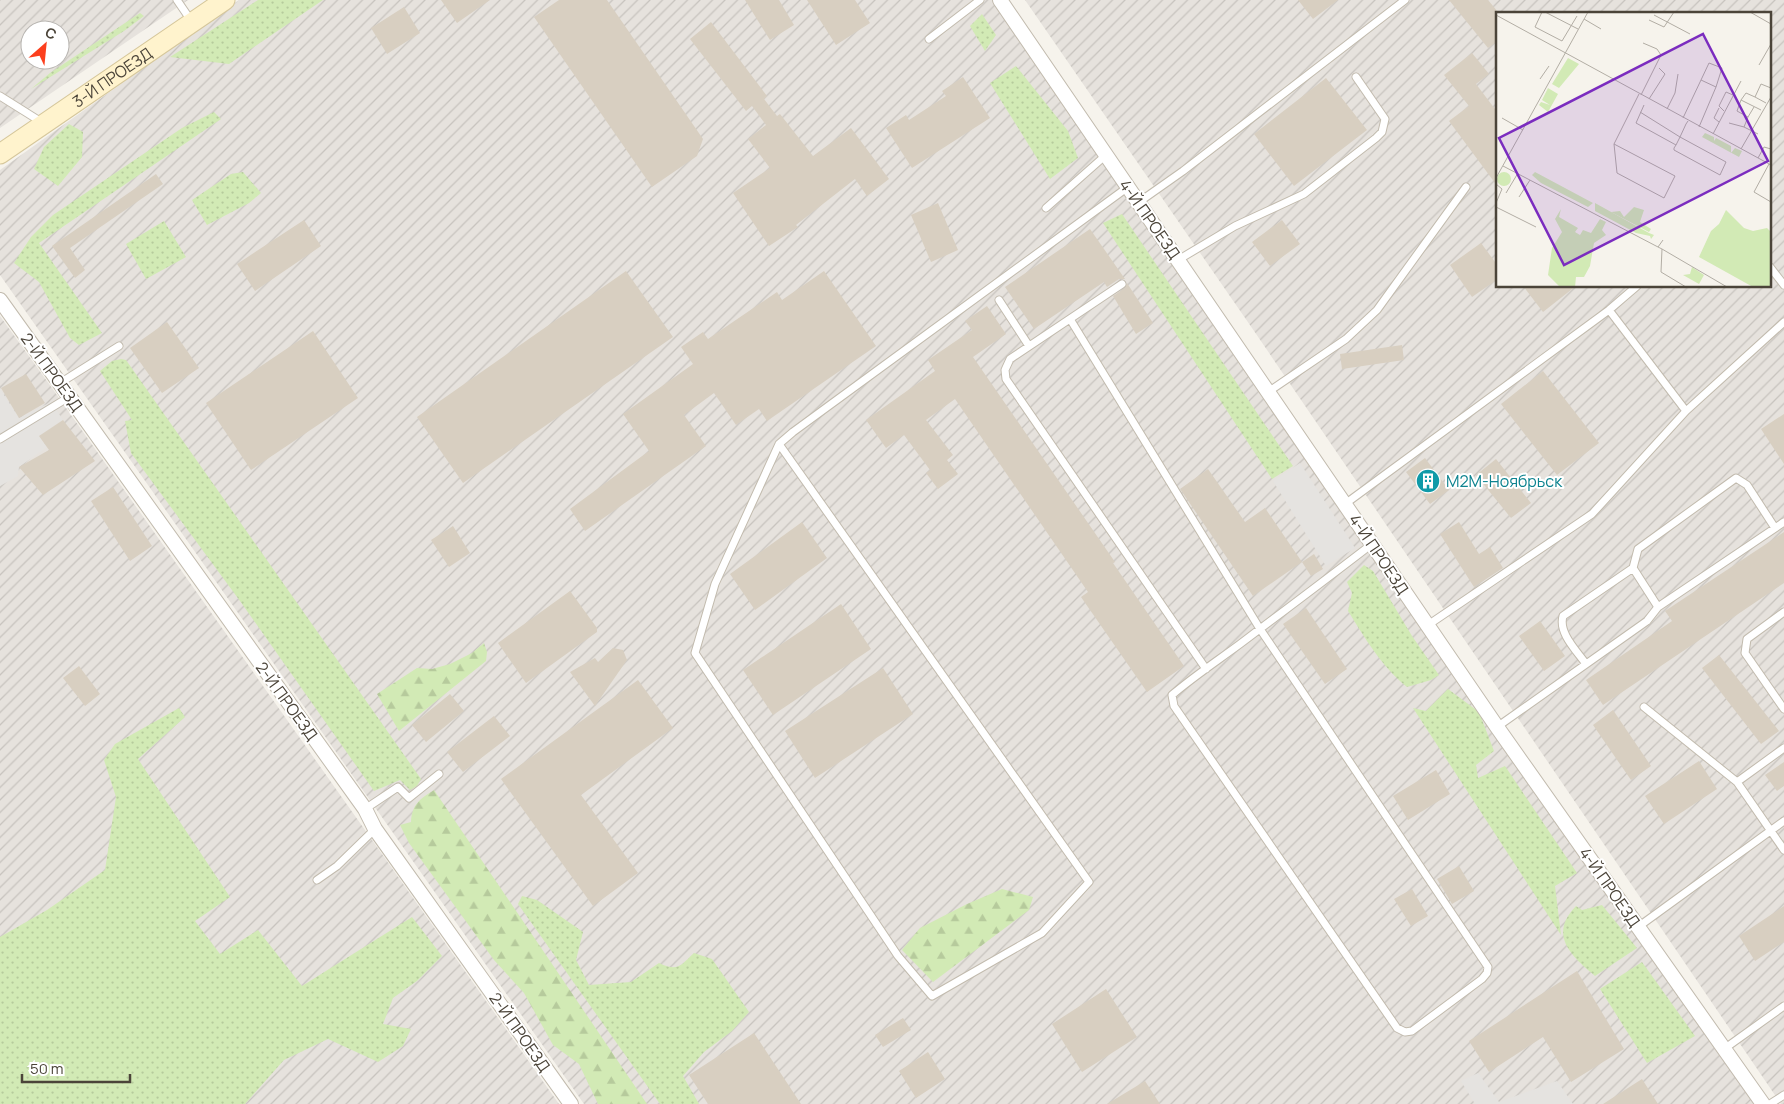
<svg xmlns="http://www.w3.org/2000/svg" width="1784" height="1104" viewBox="0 0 1784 1104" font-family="Manrope,sans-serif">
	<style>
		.industrial { fill: url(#industrial-furrows); fill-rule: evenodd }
		.grass { fill: url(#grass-dots) }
		.forest { fill: url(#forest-firs) }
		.parking { fill: #e5e3e0 }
		.building { fill: #d8cfc1 }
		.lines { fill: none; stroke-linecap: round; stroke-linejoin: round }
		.lane-casing { stroke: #c2bbae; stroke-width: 9 }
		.street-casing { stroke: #c2bbae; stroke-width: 16 }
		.secondary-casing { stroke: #d6c79b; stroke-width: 21 }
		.lane { stroke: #fff; stroke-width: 7 }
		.street { stroke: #fff; stroke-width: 14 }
		.secondary { stroke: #fff3cd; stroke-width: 19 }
		.labels { text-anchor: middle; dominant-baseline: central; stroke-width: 4; stroke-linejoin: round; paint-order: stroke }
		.street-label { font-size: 16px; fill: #4b4439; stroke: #fff }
		.culture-label { font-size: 16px; fill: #0d838f; stroke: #fff; text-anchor: start }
		.inset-road { fill: none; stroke: #b2ada4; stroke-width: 1 }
		.view { fill: #7b2cbf; fill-opacity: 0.15; stroke: #7b2cbf; stroke-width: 2.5 }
		.inset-edge { fill: none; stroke: #4b4439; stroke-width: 2.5 }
	</style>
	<defs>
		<pattern id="industrial-furrows" width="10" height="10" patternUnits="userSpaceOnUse" patternTransform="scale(1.25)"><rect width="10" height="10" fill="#e6e2dd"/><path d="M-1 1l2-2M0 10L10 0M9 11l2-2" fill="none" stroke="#c7c3be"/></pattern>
		<pattern id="grass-dots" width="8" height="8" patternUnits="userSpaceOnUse" patternTransform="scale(1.25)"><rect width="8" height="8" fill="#d2eab5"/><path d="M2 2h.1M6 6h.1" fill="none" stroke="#b6ca9c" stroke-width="1.8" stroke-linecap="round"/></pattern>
		<pattern id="forest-firs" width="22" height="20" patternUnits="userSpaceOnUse" patternTransform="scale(1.25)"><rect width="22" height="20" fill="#d2eab5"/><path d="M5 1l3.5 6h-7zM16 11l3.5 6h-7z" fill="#b6ca9c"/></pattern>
	</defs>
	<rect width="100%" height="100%" fill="#f6f3ec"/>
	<path class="industrial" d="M0 0H188L0 128ZM30 30H60V60H30Z
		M239 0H992L1763 1104H584L0 275V170Z
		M1025 0H1784V1104H1781L1252 328ZM1498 14H1770V286H1498Z
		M0 316 52 388 559 1104H0Z"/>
	<path class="grass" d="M258 0H323L229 64 170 57Z
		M140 13 144 16 124 31 31 89 50 73Z
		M982 14 996 35 985 51 970 26Z
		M1016 66 1068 131 1078 158 1050 179 990 83Z
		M214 112 221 119 39 243 102 333 79 345 70 338 39 282 14 263 31 237 53 215 182 128Z
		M69 124 83 132 82 157 58 186 34 169 44 147Z
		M243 172 261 193 249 203 207 225 192 200 231 174Z
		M1122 214 1293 466 1272 479 1103 223Z
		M164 221 186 257 146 279 126 244Z
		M121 359 126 360 421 779 417 786 410 790 400 780 374 791 240 601 131 453 125 421 132 420 100 371 112 361Z
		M1364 565 1373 571 1412 636 1439 675 1431 680 1407 687C1381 666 1365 638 1348 611L1352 593 1347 582Z
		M1448 689 1479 712 1494 751 1476 765 1478 778 1505 766 1577 873 1555 886 1561 935 1413 708 1426 711Z
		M179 708 185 717 138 759 230 897 195 921 220 954 258 930 302 986 412 917 442 956 417 981 393 998 383 1024 411 1029 403 1046 378 1062 328 1039 284 1060 245 1104H0V937L47 910 105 870 116 797 104 760 115 744Z
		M522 896 537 900 583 932 576 960 589 985 631 982 659 963C678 972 680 966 694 953L712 959 749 1012 732 1031 704 1052 683 1076 699 1104H660L518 904Z
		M1602 905 1637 948 1595 976C1571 956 1548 935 1576 906L1582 910Z
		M1642 962 1695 1036 1647 1063 1600 989Z"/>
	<path class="forest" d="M484 643 487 652 486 661 399 731 377 694 417 668 432 669 450 664 472 653Z
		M434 790 647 1104H598L579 1064 553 1045 524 993 494 960 409 843 400 825 411 822C412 804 420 799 434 790Z
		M1002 889 1033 897 1029 910 933 982 902 950 920 928 967 904Z"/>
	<path class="parking" d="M0 389 19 418 51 402 63 420 40 436 47 447 19 467 18 476 0 486Z
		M1300 463 1355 548 1326 566 1273 481Z
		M1478 1073 1499 1102 1557 1081 1573 1104H1475L1461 1081Z"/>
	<path class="building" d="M441 0H490L457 23Z
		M559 0H607L703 139 697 156 652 187 534 17Z
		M745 0H779L794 25 770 40Z
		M807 0H855L870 23 836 45Z
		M1298 0H1338L1313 19Z
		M1449 0H1488L1498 12V41L1488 48Z
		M404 7 420 33 387 54 371 28Z
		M711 22 767 96 764 99 777 116 780 114 813 156 851 128 889 179 867 196 855 179 796 225 798 227 769 246 733 193 770 168 748 139 766 125 752 106 746 111 690 39Z
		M1472 53 1489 74 1476 84 1498 113V187L1449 121 1469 106 1444 75Z
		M963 77 990 118 912 168 886 128 906 115 909 120 946 96 942 91Z
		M1326 78 1367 130 1294 186 1254 134Z
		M156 174 163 184 70 248 85 270 75 278 52 246Z
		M938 203 958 250 931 262 911 215Z
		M304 220 321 246 255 291 237 264Z
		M1282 220 1300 244 1270 266 1252 242Z
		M1090 229 1125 279H1119L1107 287 1104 282 1034 329 1005 287Z
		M1481 243 1498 266V279L1472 297 1450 265Z
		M626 271 673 337 463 483 417 417Z
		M824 271 876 346 767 421 759 409 736 425 714 393 684 415 706 446 585 531 570 509 649 451 623 414 693 364 681 347 703 332 708 339 777 292 782 300Z
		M1127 283 1153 323 1136 334 1113 296 1125 288Z
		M1523 286H1576L1543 312Z
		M987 306 1006 334 973 357 1115 562 1113 563 1184 666 1147 692 1081 597 1088 592 955 399 926 420 953 455 947 460 958 474 938 489 926 473 930 470 904 435 886 448 866 420 935 371 928 360 972 330 965 321Z
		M167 322 199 368 162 393 130 348Z
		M313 331 358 398 251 470 206 403Z
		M1402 345 1404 360 1342 369 1340 354Z
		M1543 371 1599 443 1557 475 1501 404Z
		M26 374 45 403 19 418 1 388Z
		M1784 414V464L1761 429Z
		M63 420 95 461 43 495 19 467 49 450 39 436Z
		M1425 458 1449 490 1430 504 1406 472Z
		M1496 459 1531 503 1511 518 1476 475Z
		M1208 469 1245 522 1265 508 1302 562 1253 596 1180 489Z
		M113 487 152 546 130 561 91 501Z
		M802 522 827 558 755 610 730 574Z
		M1459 522 1479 554 1490 547 1503 568 1474 587 1440 534Z
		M453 526 470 553 449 567 431 540Z
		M1784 532V583L1603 705 1586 680 1672 621 1665 611Z
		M1314 554 1323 569 1311 576 1302 562Z
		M570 591 597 628V632L526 683 498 643Z
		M841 604 871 649 773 715 743 670Z
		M1306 608 1347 669 1325 684 1283 624Z
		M1540 621 1565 656 1544 671 1519 636Z
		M613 648 623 650 627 660 595 706 570 672 595 658 598 662Z
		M1719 655 1779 731 1761 744 1702 668Z
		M79 666 100 694 85 706 63 678Z
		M883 668 913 714 815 778 785 731Z
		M638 680 673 728 581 795 638 873 593 906 501 779Z
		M450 694 464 711 426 742 412 725Z
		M1613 710 1651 766 1631 780 1593 725Z
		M494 716 510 736 463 772 447 752Z
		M1699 761 1717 789 1664 824 1645 796Z
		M1784 762V786L1777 791 1765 775Z
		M1436 770 1450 794 1408 820 1393 796Z
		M1459 866 1474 891 1452 904 1437 879Z
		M1412 889 1428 916 1411 926 1394 899Z
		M1784 906V942L1755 961 1739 936Z
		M1577 971 1624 1049 1571 1082 1543 1037 1489 1072 1469 1041Z
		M1106 989 1137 1037 1082 1072 1052 1024Z
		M903 1018 911 1030 883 1047 875 1035Z
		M754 1033 801 1104H708L689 1075Z
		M928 1052 945 1079 916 1098 899 1071Z
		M1642 1079 1658 1104H1603Z
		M1145 1081 1160 1104H1107Z"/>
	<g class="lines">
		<g class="lane-casing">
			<path id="lane" d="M177 0 192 22
				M929 39 980 0
				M0 96 43 123
				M1139 202 1183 171 1405 0
				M1046 208 1106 155
				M1178 260 1235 226 1304 194 1376 138 1382 132 1385 119 1356 77
				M1770 267 1784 285
				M1122 284 1010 359 1005 370 1006 379 1206 669
				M999 300 1029 346
				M1609 310 1637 286
				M1070 319 1260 629 1488 967 1487 973 1482 979 1412 1031 1405 1032 1397 1028 1174 706 1172 695C1193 677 1217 661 1240 644 1284 611 1328 578 1372 544
				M60 383 119 346
				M1268 392 1346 339 1377 310 1466 187
				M1686 411 1784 322
				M0 439 69 397
				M779 444 1089 882 1042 933 932 996 898 956 695 653 715 584 779 444 793 432 1128 187
				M1345 504 1609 310 1686 411 1592 514 1428 625
				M1658 607 1633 568 1638 549 1736 478 1747 485 1775 528
				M1784 612 1747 639 1745 653 1784 709
				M1586 664C1577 651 1558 633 1563 616L1633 568
				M1644 707 1737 782
				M1497 727 1647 621 1658 607 1784 522
				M1784 748 1737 782 1784 850
				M365 809 398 787 409 798 439 774
				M317 880 337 866 375 829
				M1638 927 1784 821
				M1724 1049 1784 1006
				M1770 1104 1784 1095"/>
		</g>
		<g class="street-casing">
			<path id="street" d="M1000 0 1497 727 1763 1104
				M0 300 365 809 375 829 571 1104"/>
		</g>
		<g class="secondary-casing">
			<g id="secondary">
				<path id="s1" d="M0 154 225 0"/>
			</g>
		</g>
		<use href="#lane" class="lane"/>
		<use href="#street" class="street"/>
		<use href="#secondary" class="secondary"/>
	</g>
	<defs>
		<g id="building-disc" transform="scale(1.25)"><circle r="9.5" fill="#0f9aa8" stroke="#fff"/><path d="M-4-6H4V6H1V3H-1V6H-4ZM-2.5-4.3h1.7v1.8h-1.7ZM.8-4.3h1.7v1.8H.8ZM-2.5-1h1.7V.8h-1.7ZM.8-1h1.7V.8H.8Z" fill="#fff"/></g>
	</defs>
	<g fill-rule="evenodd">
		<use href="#building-disc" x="1428" y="481"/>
	</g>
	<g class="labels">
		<g class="street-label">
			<text stroke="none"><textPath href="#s1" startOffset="136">3-Й ПРОЕЗД</textPath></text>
			<text transform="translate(1150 219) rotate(55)">4-Й ПРОЕЗД</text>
			<text transform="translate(52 372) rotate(54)">2-Й ПРОЕЗД</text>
			<text transform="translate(1379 554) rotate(56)">4-Й ПРОЕЗД</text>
			<text transform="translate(287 701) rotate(54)">2-Й ПРОЕЗД</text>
			<text transform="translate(1610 887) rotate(55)">4-Й ПРОЕЗД</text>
			<text transform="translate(520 1032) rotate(55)">2-Й ПРОЕЗД</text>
		</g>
		<g class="culture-label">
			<text x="1446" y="481">М2М-Ноябрьск</text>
		</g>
	</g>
	<g transform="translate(1496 12)">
		<rect width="275" height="275" fill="#f6f3ec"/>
		<path d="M72 46 83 52 63 76 56 72ZM52 76 62 82 52 100 43 93 45 90 54 93 46 88ZM209 121 218 125V129L220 126 235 134V141L239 136 246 139 243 145 206 125ZM39 160 97 191 92 195 45 171 36 163ZM1 167a7 7 0 1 1 14 0a7 7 0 1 1-14 0ZM138 195 148 198 144 210 155 217 153 220 115 200 124 199 128 205ZM65 197 63 205 82 216 79 220 84 223 87 218 95 221 104 207 110 210 106 218 110 223 98 231 94 254 88 265H80L79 275H64L52 263 56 236 66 220 59 207ZM196 255 208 263 203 272 187 263 194 262Z" fill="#d2eab5"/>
		<path d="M99 191 153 221 158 223 155 227 154 224 140 221 99 199Z" fill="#d2eab5"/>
		<path d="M230 198 248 216 257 219 271 216 275 220V275H257L203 245 215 219 223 212Z" fill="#d2eab5"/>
		<path class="inset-road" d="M46 0 39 15 66 29 81 4M49 0 82 17M254 0 275 12M0 3 275 153M158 3 194 22M88 7 105 17M153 8 168 15 178 0M263 53 275 32M44 67 53 54M205 68 213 51 226 56 220 75M145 83 165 43 161 37 147 31M259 85 250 81 245 88 265 98M153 87 169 62 163 56M245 88 241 99 252 105 258 95M270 91 259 85 265 72 275 76M148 93 140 111 180 133M223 96 218 106 223 110M171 97 179 81 182 62M228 99 223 94 230 80 237 83M144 100 184 125 230 150 224 163 178 138V136L180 133 184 125 190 112 192 109M252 105 248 115 262 122M6 106 27 118M187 106 205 68 220 75 203 115M233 111 248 115M217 122 245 69M118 132 179 164 168 186 121 161 118 132 143 82M245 137 275 85M262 146 268 135 275 137M273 152 258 180 275 190M7 154 162 235M0 166 92 0M0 172 6 177 0 191M10 181 22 161M23 185 34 168M0 195 40 215M167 228 162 235 166 237 165 260 190 275M166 237 231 275"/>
		<path class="view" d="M207 22 272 149 68 253 3 126Z"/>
		<rect width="275" height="275" class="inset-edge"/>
	</g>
	<g transform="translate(45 45) rotate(27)"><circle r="24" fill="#ffffff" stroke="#b7b4b0"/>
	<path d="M0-4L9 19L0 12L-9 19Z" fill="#fc3f1d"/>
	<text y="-8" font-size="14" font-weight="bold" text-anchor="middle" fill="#4b4439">С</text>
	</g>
	<path d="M22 1074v8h108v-8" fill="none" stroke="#4b4439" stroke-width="2.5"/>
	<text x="30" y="1074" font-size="15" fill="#4b4439" stroke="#ffffff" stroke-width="4" paint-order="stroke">50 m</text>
</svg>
